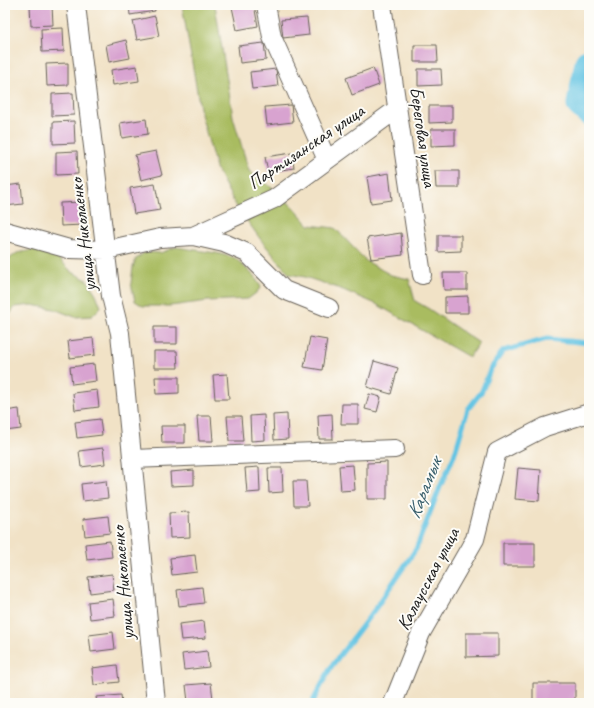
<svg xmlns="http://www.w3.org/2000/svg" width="594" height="708" viewBox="0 0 594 708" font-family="Caveat,sans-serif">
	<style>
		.green { fill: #a9bc60; stroke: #626c3e }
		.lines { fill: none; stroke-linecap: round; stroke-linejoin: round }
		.stream { stroke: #64c4e3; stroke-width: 5 }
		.river { stroke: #64c4e3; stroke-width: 29 }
		.building { fill: #d8a3d0 }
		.street-casing { stroke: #676158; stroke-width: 20 }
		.street { stroke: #fff; stroke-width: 18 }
		.labels { text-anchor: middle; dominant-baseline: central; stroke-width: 4; stroke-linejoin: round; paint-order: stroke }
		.street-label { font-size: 19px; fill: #1c1c1c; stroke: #fdfcf7 }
		.water-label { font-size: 20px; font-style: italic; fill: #395f6c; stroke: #fdfcf7 }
	</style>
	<rect width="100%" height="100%" fill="#fdfcf7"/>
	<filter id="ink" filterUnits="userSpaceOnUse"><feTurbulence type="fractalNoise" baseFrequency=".025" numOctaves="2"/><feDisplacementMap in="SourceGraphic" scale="8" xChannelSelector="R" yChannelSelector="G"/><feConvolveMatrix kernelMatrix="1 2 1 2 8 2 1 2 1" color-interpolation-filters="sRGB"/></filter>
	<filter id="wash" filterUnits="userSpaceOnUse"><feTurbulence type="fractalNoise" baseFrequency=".012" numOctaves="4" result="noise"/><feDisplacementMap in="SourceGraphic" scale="16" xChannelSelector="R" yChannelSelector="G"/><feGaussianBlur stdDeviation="0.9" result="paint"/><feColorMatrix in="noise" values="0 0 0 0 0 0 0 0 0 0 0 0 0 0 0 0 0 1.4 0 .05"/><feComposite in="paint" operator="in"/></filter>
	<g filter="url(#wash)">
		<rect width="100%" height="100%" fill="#f1e2c6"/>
		<path class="green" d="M182 5H215L233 117 249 171 271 187 293 207 309 225 335 228 366 261 391 275 409 279 415 301 429 309 479 343 469 357 376 304 341 289 305 277 289 274 261 240 235 204 216 168 201 114Z
			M176 247 216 253 235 258 254 276 261 287 256 293 248 299 208 301 170 306H143L135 301 131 283 133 267 136 259 145 252 160 253Z
			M38 249 56 256 72 272 87 280 96 294 101 307 92 316 75 317 54 309 32 305 15 307 5 321V262L17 253Z"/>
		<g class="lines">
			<path class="stream" d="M313 703V701L331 667 375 609 416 549 440 487 454 456 468 409 482 391 490 370 503 351 547 339 589 343"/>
			<path class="river" d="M589 63 581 104 589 111"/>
		</g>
		<g id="blocks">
			<path class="building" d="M30 5H52L53 25 31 26Z
				M129 5H154L155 11 130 15Z
				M242 5H254L258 26 237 30 232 7Z
				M155 16 159 36 137 40 133 21Z
				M307 18 309 35 283 38 281 20Z
				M63 28 64 51 42 52 41 29Z
				M126 40 130 58 109 62 106 45Z
				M264 43 266 60 240 63 238 46Z
				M414 45H437L438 62H414Z
				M68 63V85L47 86 46 64Z
				M137 66 139 81 113 85 111 70Z
				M373 68 379 85 352 95 346 78Z
				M276 69 278 86 252 89 250 72Z
				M418 69H441L442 85 418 86Z
				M73 93 74 115 52 116V94Z
				M291 105 293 122 267 125 265 107Z
				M429 106H452V122L429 123Z
				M146 119 148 134 122 138 120 123Z
				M74 121 75 143 53 144V122Z
				M431 129H455V145L431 146Z
				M77 151 78 174 56 175V152Z
				M156 151 162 175 141 180 135 155Z
				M292 153 294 168 268 172 265 157Z
				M435 171H459V188H436Z
				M389 173 392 200 371 203 367 177Z
				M21 184 23 204 5 206V186Z
				M155 184 160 210 134 214 130 188Z
				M82 202 83 225 61 226 60 203Z
				M401 233 403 255 371 259 367 238Z
				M438 235H461V251L438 252Z
				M443 273H467V290H444Z
				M468 296V313H445V297Z
				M154 327H177V344H154Z
				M310 337 327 340 322 370 304 367Z
				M93 338 95 355 70 358 68 341Z
				M154 351H177L178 368H154Z
				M374 361 398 368 391 394 367 387Z
				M94 364 96 381 72 384 70 367Z
				M227 374 229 399H215L213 375Z
				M155 377H179V393L156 394Z
				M97 390 99 407 75 410 73 393Z
				M369 394 381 397 377 412 365 409Z
				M342 404H358V424H341Z
				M19 409 21 429 5 431V411Z
				M287 414 288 439 274 440 273 415Z
				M332 414 333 439H319L318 415Z
				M264 415 265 440 251 441 250 416Z
				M197 416H211L213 441H199Z
				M227 416H241L243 441H229Z
				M100 419 102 435 77 438 75 422Z
				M161 426H185V443H162Z
				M103 448 105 464 81 467 79 451Z
				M387 462V499H367V463Z
				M353 465 355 490 341 491 339 466Z
				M259 467 260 492 247 493 245 468Z
				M268 468H282L283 492 269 493Z
				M518 468 541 470 539 501 515 499Z
				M194 470V485L171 486 170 472Z
				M106 481 108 498 83 501 81 484Z
				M293 481H306L308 506H294Z
				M189 512 190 537 170 538 169 513Z
				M108 516 110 533 85 536 83 519Z
				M110 541 112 557 87 560 85 544Z
				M503 543H535V566H503Z
				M195 555 197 572 172 575 170 558Z
				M112 574 114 590 90 593 88 577Z
				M202 587 204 603 179 606 177 590Z
				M113 599 115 616 90 619 88 602Z
				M204 621 206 638 181 640 179 624Z
				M113 632 115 649 91 652 89 635Z
				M466 633H498V656L466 657Z
				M207 651 209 667 184 670 182 654Z
				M117 665 119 682 94 685 92 668Z
				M211 683 213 699 188 702 186 685Z
				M533 683H575V703H533Z
				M121 695 122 703H97L96 697Z"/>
		</g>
	</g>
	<g filter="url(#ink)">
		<use href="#blocks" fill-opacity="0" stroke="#676158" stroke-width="1"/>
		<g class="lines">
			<g class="street-casing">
				<path id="street" d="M76 5 111 296 120 333 156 703
					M266 5 272 37 327 160
					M382 5 422 275
					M5 231 69 249 106 250 160 238 193 236 274 199 397 109
					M193 236 224 243 247 253 284 290 329 308
					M133 459 395 449
					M393 703 421 633 475 539 497 452 545 427 589 413"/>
			</g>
			<use href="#street" class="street"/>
		</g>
	</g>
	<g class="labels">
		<g class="street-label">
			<text transform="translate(423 137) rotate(82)">Береговая улица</text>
			<text transform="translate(306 147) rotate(-34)">Партизанская улица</text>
			<text transform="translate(83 235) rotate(-97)">улица Николаенко</text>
			<text transform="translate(428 579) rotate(-62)">Калаусская улица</text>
			<text transform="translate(123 583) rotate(-95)">улица Николаенко</text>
		</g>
		<g class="water-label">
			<text transform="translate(424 488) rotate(-68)">Карамык</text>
		</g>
	</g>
	<rect width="594" height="708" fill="none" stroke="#fdfcf7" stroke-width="20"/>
</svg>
